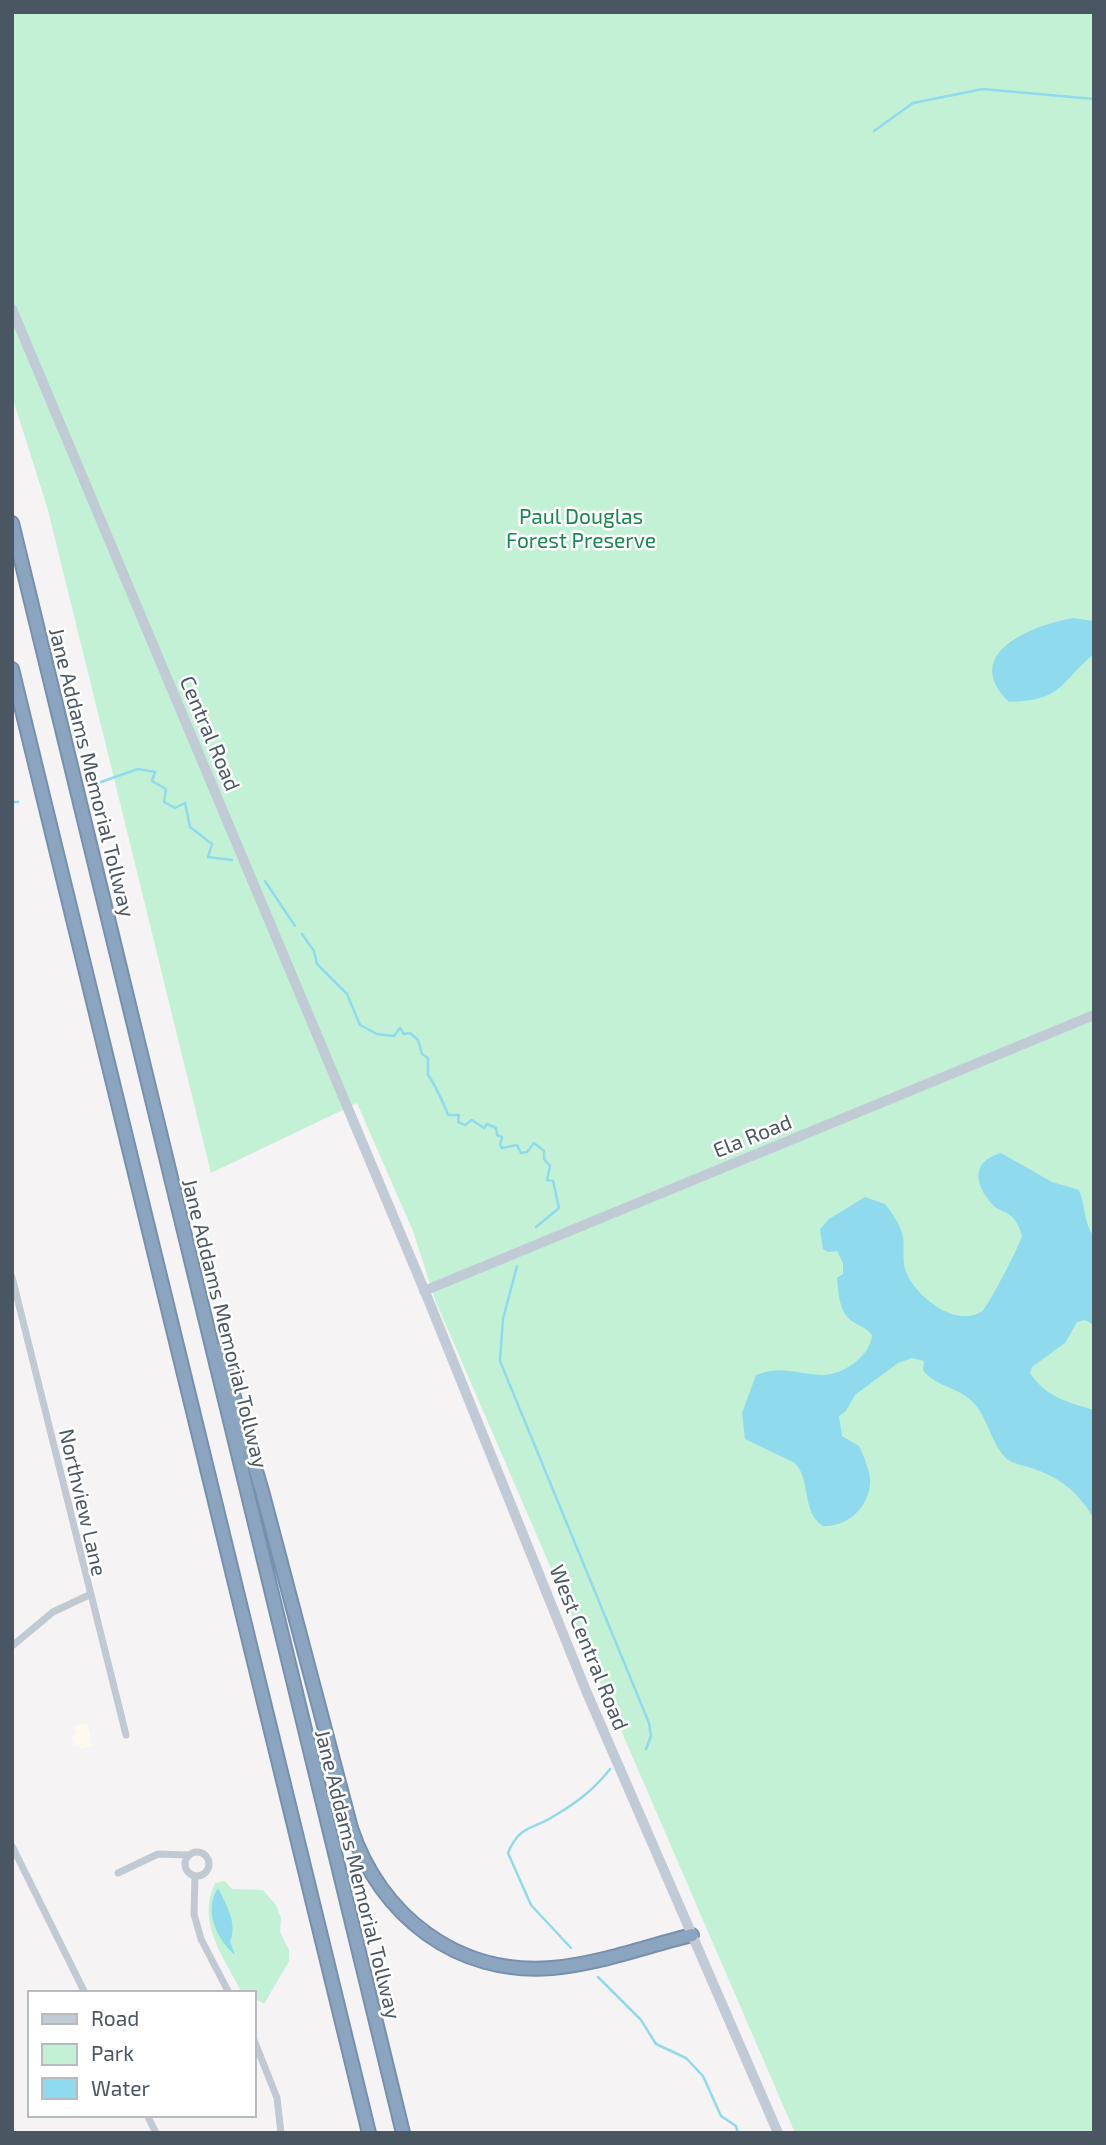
<svg xmlns="http://www.w3.org/2000/svg" width="1106" height="2145" viewBox="0 0 1106 2145" font-family="'Exo 2',sans-serif">
	<style>
		.commercial { fill: #fdf9ef }
		.green { fill: #c3f1d5 }
		.water { fill: #90daee }
		.lines { fill: none; stroke-linecap: round; stroke-linejoin: round }
		.stream { stroke: #90daee; stroke-width: 2.5 }
		.highway-casing { stroke: #7690ad; stroke-width: 16 }
		.street { stroke: #c1cad2; stroke-width: 7 }
		.secondary { stroke: #c1cbd6; stroke-width: 10 }
		.highway { stroke: #8ba5c1; stroke-width: 12 }
		.labels { text-anchor: middle; dominant-baseline: central; stroke-width: 5; stroke-linejoin: round; paint-order: stroke }
		.park-label { font-size: 21px; fill: #17864f; stroke: #fff }
		.street-label { font-size: 21px; fill: #4a5661; stroke: #fff }
	</style>
	<rect width="100%" height="100%" fill="#f5f3f3"/>
	<path class="commercial" d="M87 1723 93 1746 80 1749 79 1745 74 1746 71 1736 76 1734 74 1726Z"/>
	<path class="green" d="M12 12H1094V2133H795L436 1302 413 1231 357 1103 211 1173 48 510 12 396Z
		M225 1881 232 1889 263 1890 276 1905 281 1918 280 1932 289 1950V1961L264 2004 254 1998V1993H242C224 1957 196 1923 215 1883Z"/>
	<path class="water" d="M1073 618 1094 621V654C1058 684 1064 700 1009 702 959 654 1032 625 1073 618Z
		M1001 1153 1052 1182 1079 1190C1085 1204 1084 1225 1094 1236V1325L1085 1320 1077 1322 1065 1343 1032 1367 1030 1373C1046 1397 1067 1402 1094 1410V1519C1080 1494 1061 1478 1034 1469 1025 1465 1010 1464 1004 1456 989 1439 987 1412 968 1398 953 1386 934 1385 923 1370L924 1361 912 1358 898 1363 855 1395 846 1411 839 1416 842 1436 859 1446C864 1457 871 1472 870 1484 868 1508 847 1527 823 1526 801 1512 812 1482 795 1463L745 1439 742 1413 756 1375C782 1365 796 1374 821 1375 842 1376 871 1356 872 1335 865 1326 855 1325 848 1318 839 1308 838 1291 837 1278L843 1274V1263L837 1251 828 1252 823 1249 820 1229 829 1219 865 1197 885 1204C892 1213 901 1225 903 1237 905 1250 901 1262 907 1274 917 1297 957 1329 982 1311 988 1307 1019 1246 1022 1236 1020 1229 1017 1221 1011 1216 1005 1211 997 1210 992 1204 973 1183 972 1161 1001 1153Z
		M218 1888C226 1904 238 1924 230 1941L235 1955C217 1940 203 1910 218 1888Z"/>
	<g class="lines">
		<path class="stream" d="M874 131 913 103 983 89 1094 99
			M98 783 138 769 155 772 152 781 166 789 164 802 175 808 185 803 190 827 212 844 208 857 232 860
			M12 802H18
			M265 881 295 926
			M302 934 314 951 317 964 347 994 360 1025 377 1034 394 1036 400 1028 404 1034 410 1033 418 1040 422 1054 428 1058V1075C432 1079 446 1108 448 1115H459L458 1122 465 1125 472 1120 484 1128 487 1124 496 1128 497 1135 502 1137 500 1145 502 1148 517 1145 521 1153 527 1152 534 1143 544 1151V1159L550 1166 547 1180 553 1181 559 1208 536 1227
			M517 1266 503 1319 500 1361 649 1723 651 1736 646 1749
			M571 1948 531 1905 508 1853C520 1824 533 1830 554 1816 576 1803 594 1790 610 1769
			M598 1977 641 2020 656 2044 686 2058 703 2076 721 2116 736 2126 738 2133"/>
		<g class="highway-casing">
			<path id="highway" d="M12 523 403 2133
				M12 669 369 2133
				M220 1350 262 1491 351 1828C380 1916 458 1976 552 1968 599 1964 647 1946 692 1935"/>
		</g>
		<path class="street" d="M12 1277 126 1735
			M12 1646 53 1612 89 1595
			M12 1846 85 1993
			M185 1864a12 12 0 1 1 24 0a12 12 0 1 1-24 0Z
			M118 1873 158 1854 188 1855
			M195 1876 194 1914 201 1939 229 1993
			M254 2040 277 2098 281 2133
			M147 2115 156 2133"/>
		<path class="secondary" d="M12 309 428 1299 587 1693 778 2133
			M424 1291 1094 1015"/>
		<use href="#highway" class="highway"/>
	</g>
	<g class="labels">
		<g class="park-label">
			<text x="581" y="515">Paul Douglas<tspan x="581" dy="24">Forest Preserve</tspan></text>
		</g>
		<g class="street-label">
			<text transform="translate(211 733) rotate(67)">Central Road</text>
			<text transform="translate(93 772) rotate(76)">Jane Addams Memorial Tollway</text>
			<text transform="translate(752 1135) rotate(-22)">Ela Road</text>
			<text transform="translate(226 1323) rotate(76)">Jane Addams Memorial Tollway</text>
			<text transform="translate(84 1502) rotate(77)">Northview Lane</text>
			<text transform="translate(590 1647) rotate(68)">West Central Road</text>
			<text transform="translate(359 1874) rotate(76)">Jane Addams Memorial Tollway</text>
		</g>
	</g>
	<rect width="1106" height="2145" fill="none" stroke="#4a5661" stroke-width="28"/>
	<rect x="28" y="1991" width="228" height="126" fill="#ffffff" stroke="#b7bbc0" stroke-width="2"/>
	<rect x="42" y="2014" width="35" height="10" fill="#c1cbd6" stroke="#b7bbc0" stroke-width="2"/>
	<text x="91" y="2026" font-size="21" fill="#4a5661">Road</text>
	<rect x="42" y="2044" width="35" height="21" fill="#c3f1d5" stroke="#b7bbc0" stroke-width="2"/>
	<text x="91" y="2061" font-size="21" fill="#4a5661">Park</text>
	<rect x="42" y="2078" width="35" height="21" fill="#90daee" stroke="#b7bbc0" stroke-width="2"/>
	<text x="91" y="2096" font-size="21" fill="#4a5661">Water</text>
</svg>
